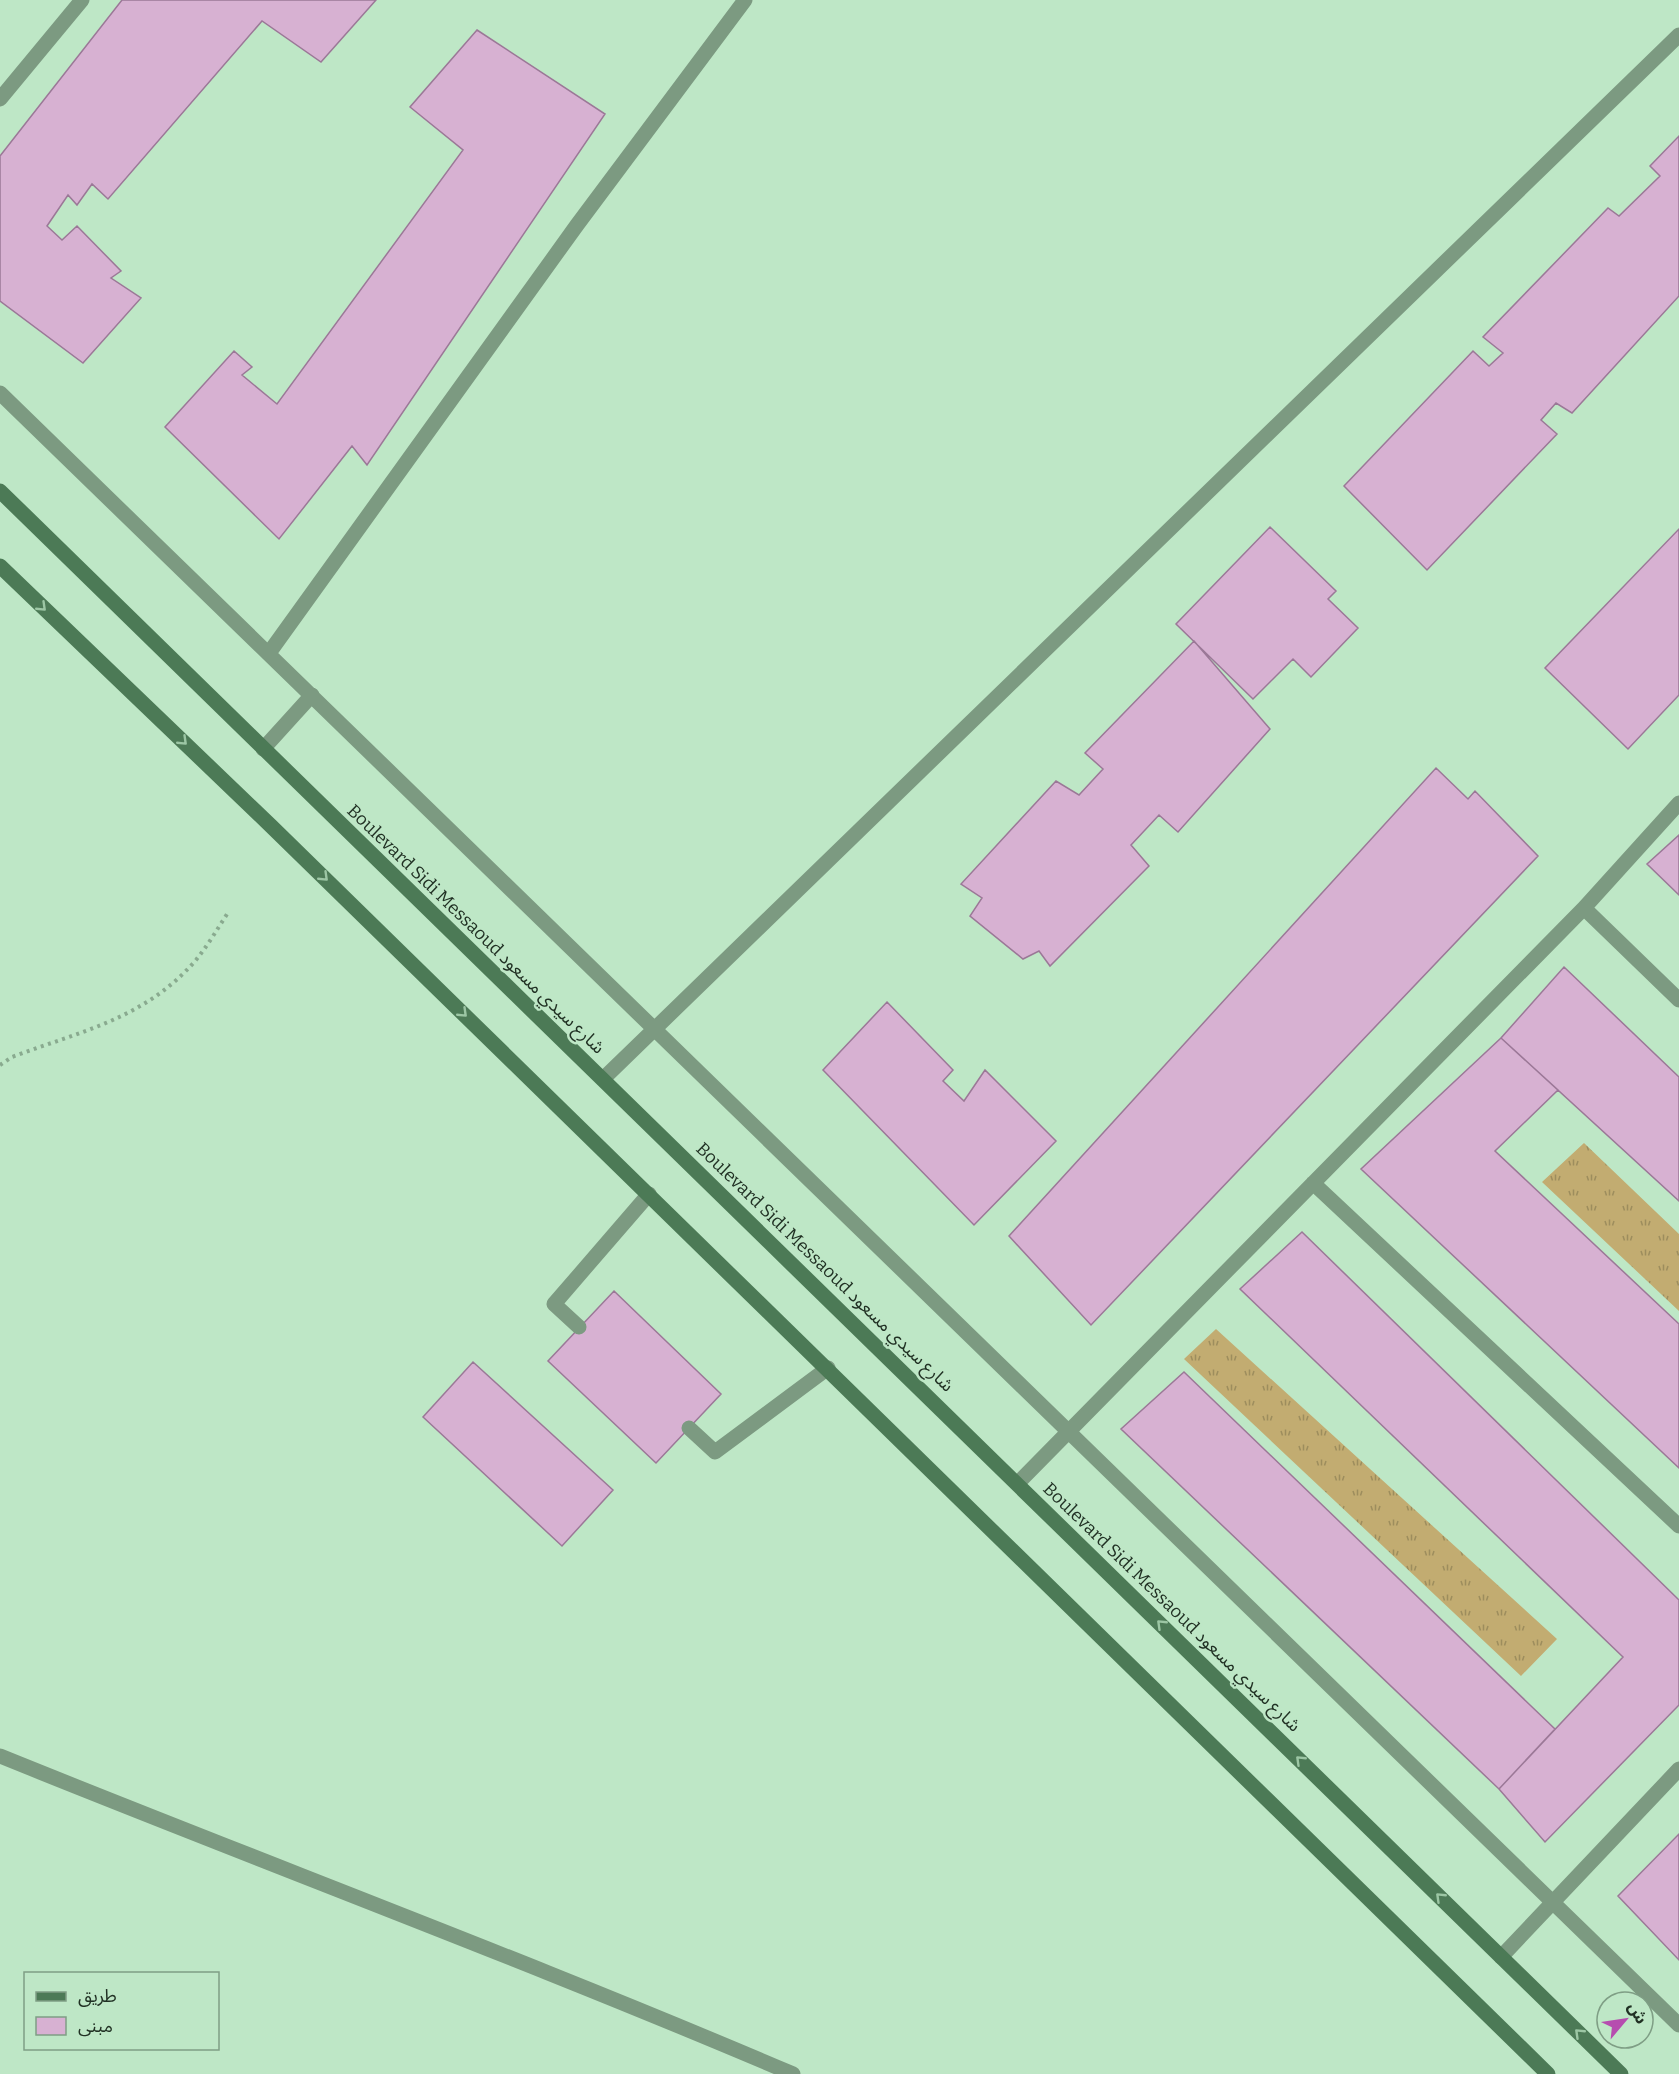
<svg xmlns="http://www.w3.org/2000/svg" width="1679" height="2074" viewBox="0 0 1679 2074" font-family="Bitter,'Noto Sans Arabic',serif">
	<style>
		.grass { fill: url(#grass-tufts) }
		.building { fill: #d7b1d2; stroke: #9b7897; stroke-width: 1.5 }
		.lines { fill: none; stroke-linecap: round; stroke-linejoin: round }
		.path { stroke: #89aa8f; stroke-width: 4; stroke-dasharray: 3 4.5; stroke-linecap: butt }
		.lane { stroke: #7c9a81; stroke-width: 15 }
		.street { stroke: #7c9a81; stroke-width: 15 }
		.secondary { stroke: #4c7a56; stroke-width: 15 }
		.oneway { stroke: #9cc6a4 }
		.labels { text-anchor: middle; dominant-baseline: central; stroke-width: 5; stroke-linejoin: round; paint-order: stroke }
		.street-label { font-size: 18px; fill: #213124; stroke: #bee7c6 }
	</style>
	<defs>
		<pattern id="grass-tufts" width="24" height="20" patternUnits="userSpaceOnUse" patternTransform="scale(1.5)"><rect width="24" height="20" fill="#c2ac71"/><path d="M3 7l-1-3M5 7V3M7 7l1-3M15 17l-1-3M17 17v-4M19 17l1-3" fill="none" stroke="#9d8d5d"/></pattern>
	</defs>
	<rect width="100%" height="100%" fill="#bee7c6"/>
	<path class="grass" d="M1584 1143 1679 1234V1311L1542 1182Z
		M1216 1329 1557 1639 1521 1676 1184 1359Z"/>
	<path class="building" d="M122 0H376L321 62 262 21 108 199 92 184 77 205 68 195 47 226 62 240 77 226 121 271 111 278 141 298 83 363 0 301V156Z
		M477 30 605 114 367 465 352 446 279 539 165 427 234 351 252 367 242 375 277 404 463 150 410 107Z
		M1679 136V296L1572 413 1556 403 1541 420 1557 434 1427 570 1344 486 1473 351 1489 366 1503 353 1483 337 1608 208 1619 216 1660 176 1650 166Z
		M1270 527 1336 591 1328 599 1358 628 1311 677 1293 659 1253 699 1176 624Z
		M1679 529V695L1628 749 1545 668Z
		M1194 641 1270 729 1178 832 1159 815 1131 845 1149 866 1050 966 1039 951 1023 959 970 916 982 898 961 884 1056 781 1079 795 1103 769 1085 753Z
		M1436 768 1468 799 1475 791 1538 856 1091 1325 1009 1236Z
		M1679 835V895L1647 864Z
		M1564 967 1679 1077V1201L1501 1038Z
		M887 1002 953 1070 943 1081 964 1101 985 1070 1056 1141 974 1225 823 1070Z
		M1501 1038 1558 1090 1495 1151 1679 1324V1468L1361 1169Z
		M1302 1232 1679 1600V1705L1545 1842 1499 1789 1623 1657 1240 1289Z
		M614 1291 721 1394 656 1463 548 1361Z
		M473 1362 613 1490 562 1546 423 1417Z
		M1184 1372 1555 1729 1499 1789 1121 1429Z
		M1679 1834V1960L1618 1896Z"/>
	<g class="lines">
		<path class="path" d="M0 1065 12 1057C81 1031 145 1019 196 960 208 945 218 928 229 911"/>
		<path class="lane" d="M579 1327 554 1304 649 1194
			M689 1428 715 1452 828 1368"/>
		<path class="street" d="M0 99 82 0
			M0 393 1679 2025
			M269 653 577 225 745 0
			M263 749 312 695
			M1584 908 1679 1000
			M603 1079 1679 35
			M1313 1183 1679 1526
			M1018 1483 1584 908 1679 803
			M0 1756C264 1863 531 1962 793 2074
			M1501 1957 1679 1769"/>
		<path class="secondary" d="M0 491 1621 2074
			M0 566 271 826 1548 2074"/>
	</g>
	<defs><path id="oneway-chevron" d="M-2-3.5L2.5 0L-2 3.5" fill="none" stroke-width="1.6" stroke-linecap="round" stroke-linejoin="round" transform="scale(1.5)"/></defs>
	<g class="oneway">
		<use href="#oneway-chevron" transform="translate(42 607) rotate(44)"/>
		<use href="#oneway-chevron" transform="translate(183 741) rotate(44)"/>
		<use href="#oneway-chevron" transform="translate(324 877) rotate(44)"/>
		<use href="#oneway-chevron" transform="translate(463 1013) rotate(44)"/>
		<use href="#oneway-chevron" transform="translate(1161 1624) rotate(-136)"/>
		<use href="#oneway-chevron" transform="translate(1300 1760) rotate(-136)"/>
		<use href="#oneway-chevron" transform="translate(1440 1897) rotate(-136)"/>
		<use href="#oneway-chevron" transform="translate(1579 2033) rotate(-136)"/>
	</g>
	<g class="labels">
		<g class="street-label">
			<text transform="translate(476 929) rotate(44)">Boulevard Sidi Messaoud شارع سيدي مسعود</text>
			<text transform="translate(825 1267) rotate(44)">Boulevard Sidi Messaoud شارع سيدي مسعود</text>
			<text transform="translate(1172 1607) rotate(44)">Boulevard Sidi Messaoud شارع سيدي مسعود</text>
		</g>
	</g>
	<rect x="24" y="1972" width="195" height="78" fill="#bee7c6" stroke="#7f9e85" stroke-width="1.5"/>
	<rect x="36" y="1992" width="30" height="9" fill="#4c7a56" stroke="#7f9e85" stroke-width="1.5"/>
	<text x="78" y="2002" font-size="18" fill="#213124">طريق</text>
	<rect x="36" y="2017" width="30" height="18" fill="#d7b1d2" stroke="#7f9e85" stroke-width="1.5"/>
	<text x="78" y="2032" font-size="18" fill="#213124">مبنى</text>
	<g transform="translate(1625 2020) rotate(61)"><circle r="28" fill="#bee7c6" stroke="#7f9e85" stroke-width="1.5"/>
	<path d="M0-4.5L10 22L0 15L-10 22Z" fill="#b64daf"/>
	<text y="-9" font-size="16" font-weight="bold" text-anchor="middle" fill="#213124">ش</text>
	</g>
</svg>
